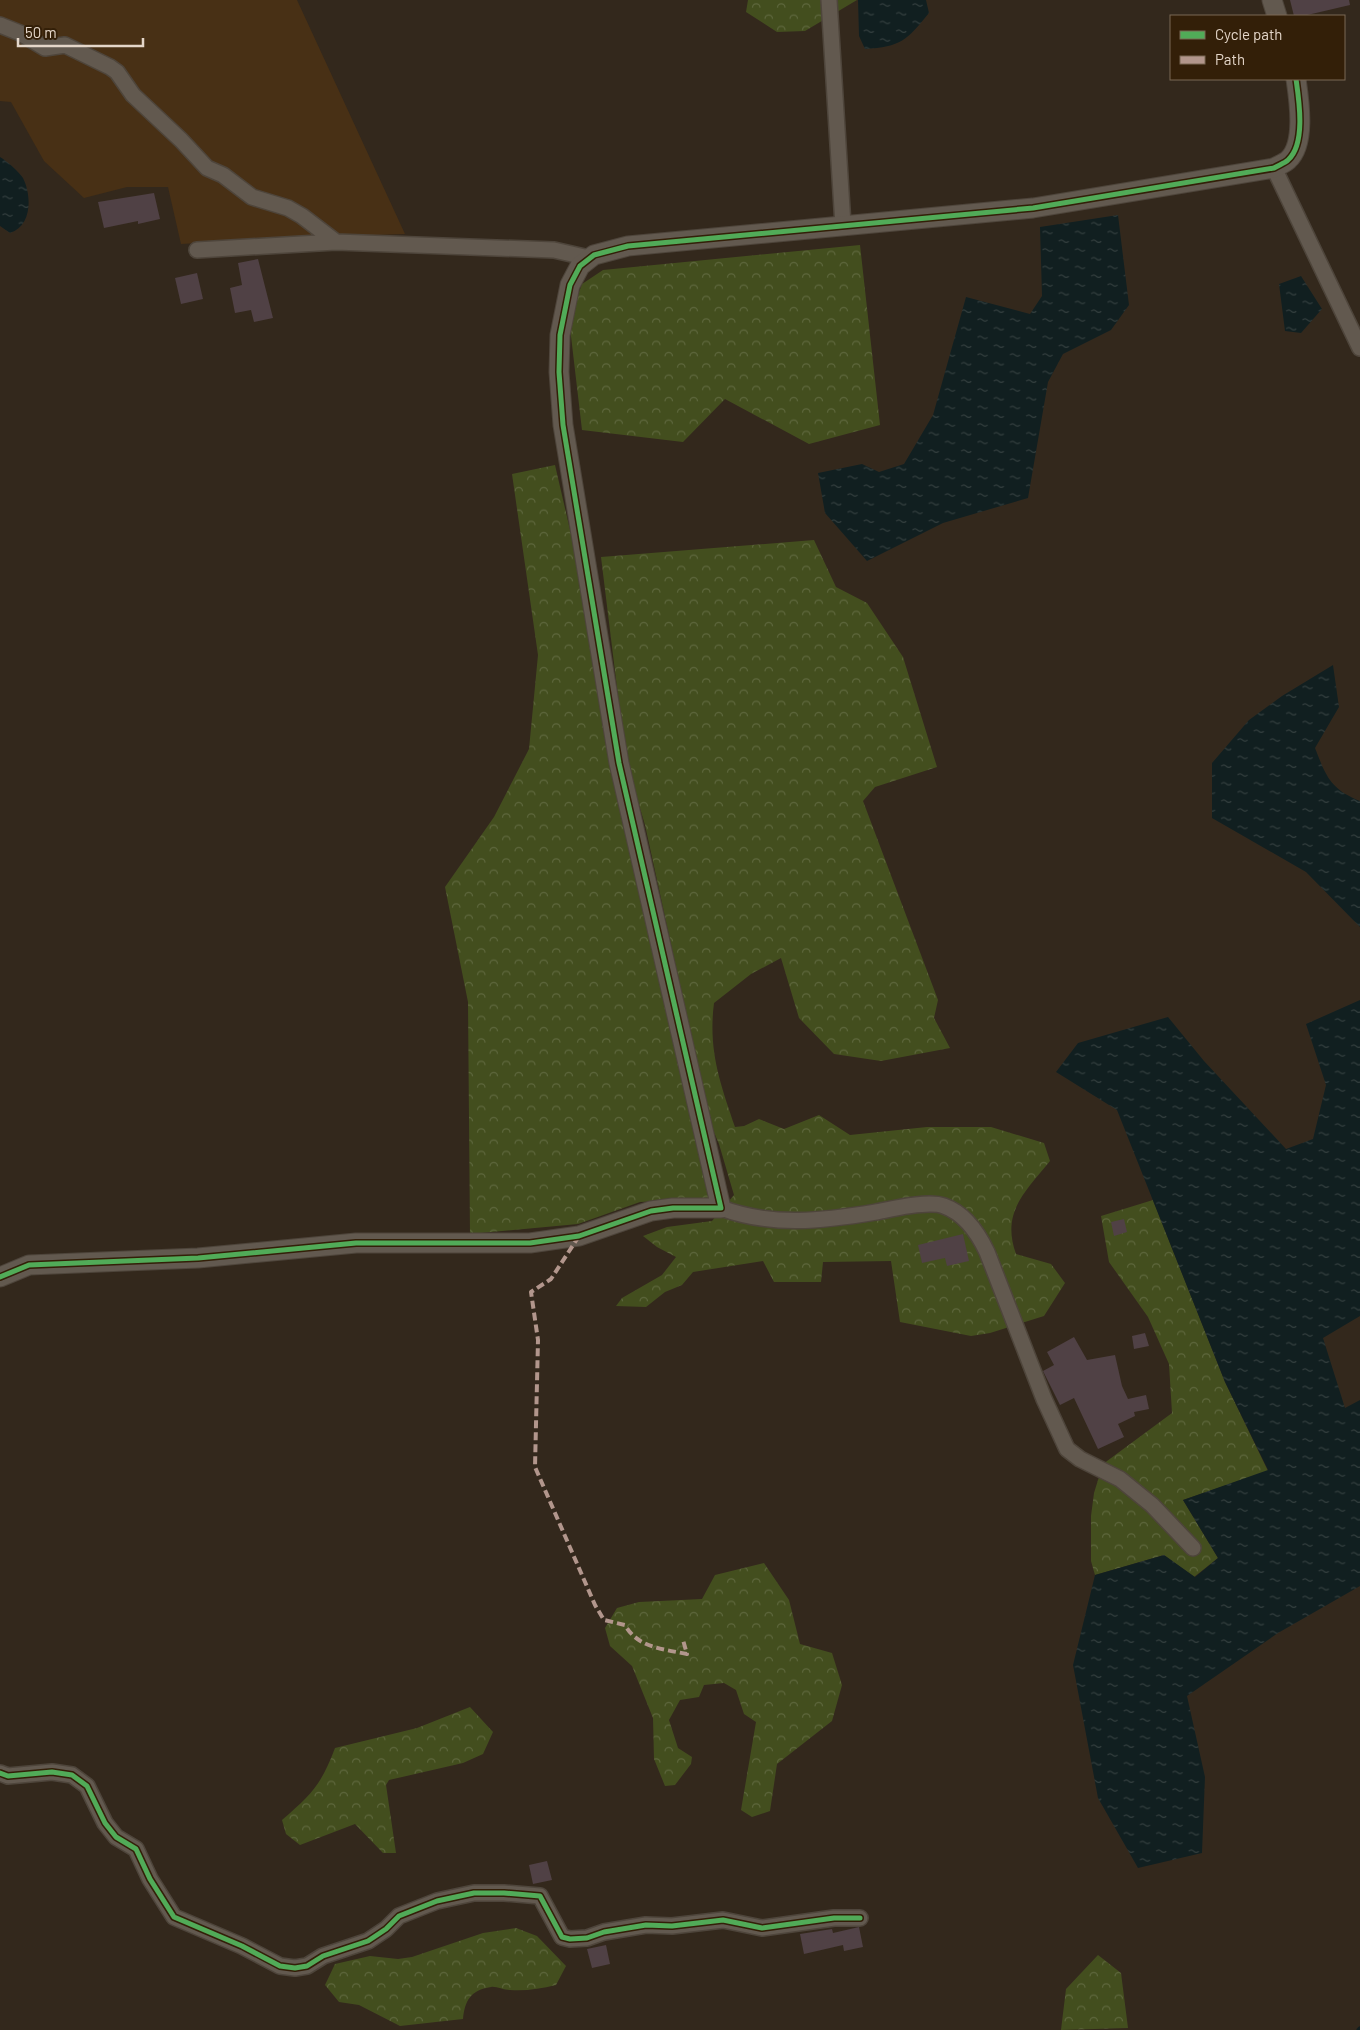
<svg xmlns="http://www.w3.org/2000/svg" width="1360" height="2030" viewBox="0 0 1360 2030" font-family="Barlow,sans-serif">
	<style>
		.built { fill: #483015 }
		.forest { fill: url(#forest-crowns) }
		.water { fill: url(#water-ripples) }
		.lines { fill: none; stroke-linecap: round; stroke-linejoin: round }
		.stream { stroke: #111f20; stroke-width: 5 }
		.building { fill: #504145 }
		.minor-casing { stroke: #4e453b; stroke-width: 18 }
		.tertiary-casing { stroke: #4e453b; stroke-width: 21 }
		.minor { stroke: #62594f; stroke-width: 15 }
		.tertiary { stroke: #62594f; stroke-width: 19 }
		.quiet { stroke: #b2968c; stroke-width: 4; stroke-dasharray: 8 4; stroke-linecap: butt }
		.cycleway-casing { stroke: #331f08; stroke-width: 8 }
		.cycleway { stroke: #51ab58; stroke-width: 5 }
	</style>
	<defs>
		<pattern id="forest-crowns" width="20" height="18" patternUnits="userSpaceOnUse" patternTransform="scale(1.25)"><rect width="20" height="18" fill="#434e1e"/><path d="M2 6a3 3 0 1 1 6 0M12 15a3 3 0 1 1 6 0" fill="none" stroke="#5e673d"/></pattern>
		<pattern id="water-ripples" width="26" height="14" patternUnits="userSpaceOnUse" patternTransform="scale(1.25)"><rect width="26" height="14" fill="#111f20"/><path d="M2 4q2-2 4 0t4 0M15 11q2-2 4 0t4 0" fill="none" stroke="#343f3f"/></pattern>
	</defs>
	<rect width="100%" height="100%" fill="#33281c"/>
	<path class="built" d="M0 0H297L405 234 280 238 181 244 168 187H127L84 198 44 161 11 102 0 101Z"/>
	<path class="forest" d="M748 0H857L805 31 777 32 746 12Z
		M860 245 880 425 809 444 725 399 683 442 582 430 569 319 582 284 603 270Z
		M555 465 580 573 639 881 709 1199 640 1202 578 1224 470 1234 468 1002 445 887 494 817 529 749 538 655 512 474Z
		M814 540 836 587 867 603 903 657 937 767 875 787 863 801 938 1000 934 1018 950 1048 881 1061 834 1054 799 1018 781 958 751 974 714 1003C708 1050 720 1083 735 1127L744 1126 759 1119 784 1129 819 1115 850 1135 927 1127H991L1044 1143 1050 1161C1025 1192 1001 1212 1016 1254L1051 1264 1065 1283 1044 1316 990 1333 971 1336 900 1322 891 1261 823 1262 821 1282H774L763 1261 693 1272 682 1285 665 1292 646 1307 616 1306 622 1298 662 1275 676 1257 657 1247 643 1236 667 1227 712 1221 734 1195 719 1144 710 1123 645 825 626 761 601 557Z
		M1153 1200 1225 1382 1268 1471 1183 1500 1218 1558 1194 1577 1164 1555 1095 1575 1091 1561V1516L1094 1493 1103 1464 1172 1413 1169 1364 1148 1317 1109 1262 1101 1216Z
		M764 1563 789 1600 800 1644 832 1653 842 1685 832 1721 777 1764 770 1811 752 1817 741 1810 756 1722 744 1714 736 1690 724 1683 704 1685 699 1697 680 1700 669 1720 678 1748 692 1757 691 1764 675 1785 665 1786 654 1759 653 1718 632 1666 610 1646 605 1628 617 1608 639 1602 702 1599 715 1575Z
		M470 1707 493 1732 483 1754 463 1763 389 1780 386 1785 396 1853H383L355 1824 300 1845 286 1834 282 1820C312 1794 321 1785 335 1748L417 1728Z
		M516 1928 537 1936 566 1966 556 1985C540 1989 526 1991 510 1990 503 1990 496 1986 491 1987 470 1990 465 2001 463 2019L400 2026 359 2005 339 2002 325 1985 335 1964 370 1956 398 1959 412 1957 483 1933Z
		M1098 1955 1121 1973 1128 2028 1061 2030 1066 1989Z"/>
	<path class="water" d="M858 0H926L929 13C907 40 901 47 865 49L859 36Z
		M0 157C7 161 19 172 23 178 32 196 32 226 10 233L0 226Z
		M1118 215 1129 305 1111 330 1063 354 1048 382 1028 498 943 523 867 561 825 513 818 473 862 464 879 472 904 464 933 415 966 297 1030 314 1042 296 1040 227Z
		M1301 276 1322 309 1301 333 1285 331 1279 284Z
		M1333 665 1339 707 1315 748C1326 776 1330 789 1360 801V927L1306 872 1212 818V763L1249 720 1282 696Z
		M1360 1000V1316L1323 1338 1345 1408 1360 1400V1586L1278 1633 1187 1696 1205 1777 1202 1853 1138 1868 1098 1798 1073 1665 1095 1575 1164 1555 1195 1577 1218 1558 1183 1500 1268 1470 1225 1382 1117 1110 1056 1072 1078 1043 1168 1017 1204 1061 1286 1149 1313 1139 1326 1085 1306 1024Z"/>
	<g class="lines">
		<path class="stream" d="M1359 2030 1360 2029"/>
	</g>
	<path class="building" d="M1290 0H1349L1350 5 1303 16H1294Z
		M154 193 160 219 138 224V221L104 228 98 202Z
		M258 259 273 318 254 322 251 310 235 313 230 288 242 285 238 263Z
		M197 273 203 299 181 304 175 278Z
		M1124 1219 1127 1232 1114 1236 1111 1222Z
		M963 1234 969 1261 947 1266 945 1258 922 1263 918 1245Z
		M1145 1333 1149 1346 1134 1349 1132 1336Z
		M1074 1337 1087 1360 1115 1355 1122 1386 1128 1399 1146 1395 1149 1409 1134 1412 1135 1416 1118 1424 1124 1437 1098 1449 1074 1398 1060 1405 1043 1371 1054 1365 1047 1352Z
		M547 1861 552 1880 533 1884 529 1865Z
		M859 1927 863 1947 844 1951 843 1945 804 1954 800 1934 832 1929 833 1933Z
		M606 1945 610 1964 592 1968 587 1949Z"/>
	<g class="lines">
		<g class="minor-casing">
			<path id="minor" d="M829 0 843 225
				M0 25 20 33 45 48 65 45 110 67 117 72 133 95 181 140 207 168 223 175 252 197 288 208 302 216 336 242
				M1274 168 1360 348
				M197 250 336 242 554 250 589 258
				M721 1208C772 1227 823 1221 876 1212 892 1209 928 1200 944 1206 964 1213 978 1233 987 1252L1044 1399 1067 1449 1080 1459 1120 1479 1152 1505 1193 1548
				M0 1773 8 1776 52 1772 72 1775 87 1786 105 1823 116 1837 136 1849 150 1879 174 1917 242 1946 280 1966 295 1968 307 1966 323 1956 368 1941 386 1929 399 1916 437 1901 474 1893H504L540 1896 562 1937 570 1939 587 1938 604 1932 646 1925 672 1926 723 1920 762 1928 834 1918H860"/>
		</g>
		<g class="tertiary-casing">
			<path id="tertiary" d="M1272 0 1277 16
				M0 1277 29 1265 198 1258 356 1243H530L579 1236 651 1211 673 1208H721L619 763 563 425 559 372 560 335 570 285 580 266 594 255 628 246 1033 208 1274 168C1279 165 1285 163 1288 160 1306 144 1299 100 1296 79"/>
		</g>
		<use href="#minor" class="minor"/>
		<use href="#tertiary" class="tertiary"/>
		<path class="quiet" d="M579 1236 551 1279 531 1292 538 1340 535 1467 595 1605 604 1620 625 1625C638 1648 663 1649 687 1654L683 1640"/>
		<g class="cycleway-casing">
			<path id="cycleway" d="M0 1277 29 1265 198 1258 356 1243H530L579 1236 651 1211 673 1208H721L619 763 563 425 559 372 560 335 570 285 580 266 594 255 628 246 1033 208 1274 168C1279 165 1285 163 1288 160 1306 144 1299 100 1296 79
				M0 1773 8 1776 52 1772 72 1775 87 1786 105 1823 116 1837 136 1849 150 1879 174 1917 242 1946 280 1966 295 1968 307 1966 323 1956 368 1941 386 1929 399 1916 437 1901 474 1893H504L540 1896 562 1937 570 1939 587 1938 604 1932 646 1925 672 1926 723 1920 762 1928 834 1918H860"/>
		</g>
		<use href="#cycleway" class="cycleway"/>
	</g>
	<rect x="1170" y="15" width="175" height="65" fill="#331f08" stroke="#7a6855"/>
	<rect x="1180" y="31" width="25" height="8" fill="#51ab58" stroke="#7a6855"/>
	<text x="1215" y="40" font-size="15" fill="#e4d6c9">Cycle path</text>
	<rect x="1180" y="56" width="25" height="8" fill="#b2968c" stroke="#7a6855"/>
	<text x="1215" y="65" font-size="15" fill="#e4d6c9">Path</text>
	<path d="M18 38v8h125v-8" fill="none" stroke="#e4d6c9" stroke-width="2.5"/>
	<text x="25" y="38" font-size="15" fill="#e4d6c9" stroke="#331f08" stroke-width="4" paint-order="stroke">50 m</text>
</svg>
